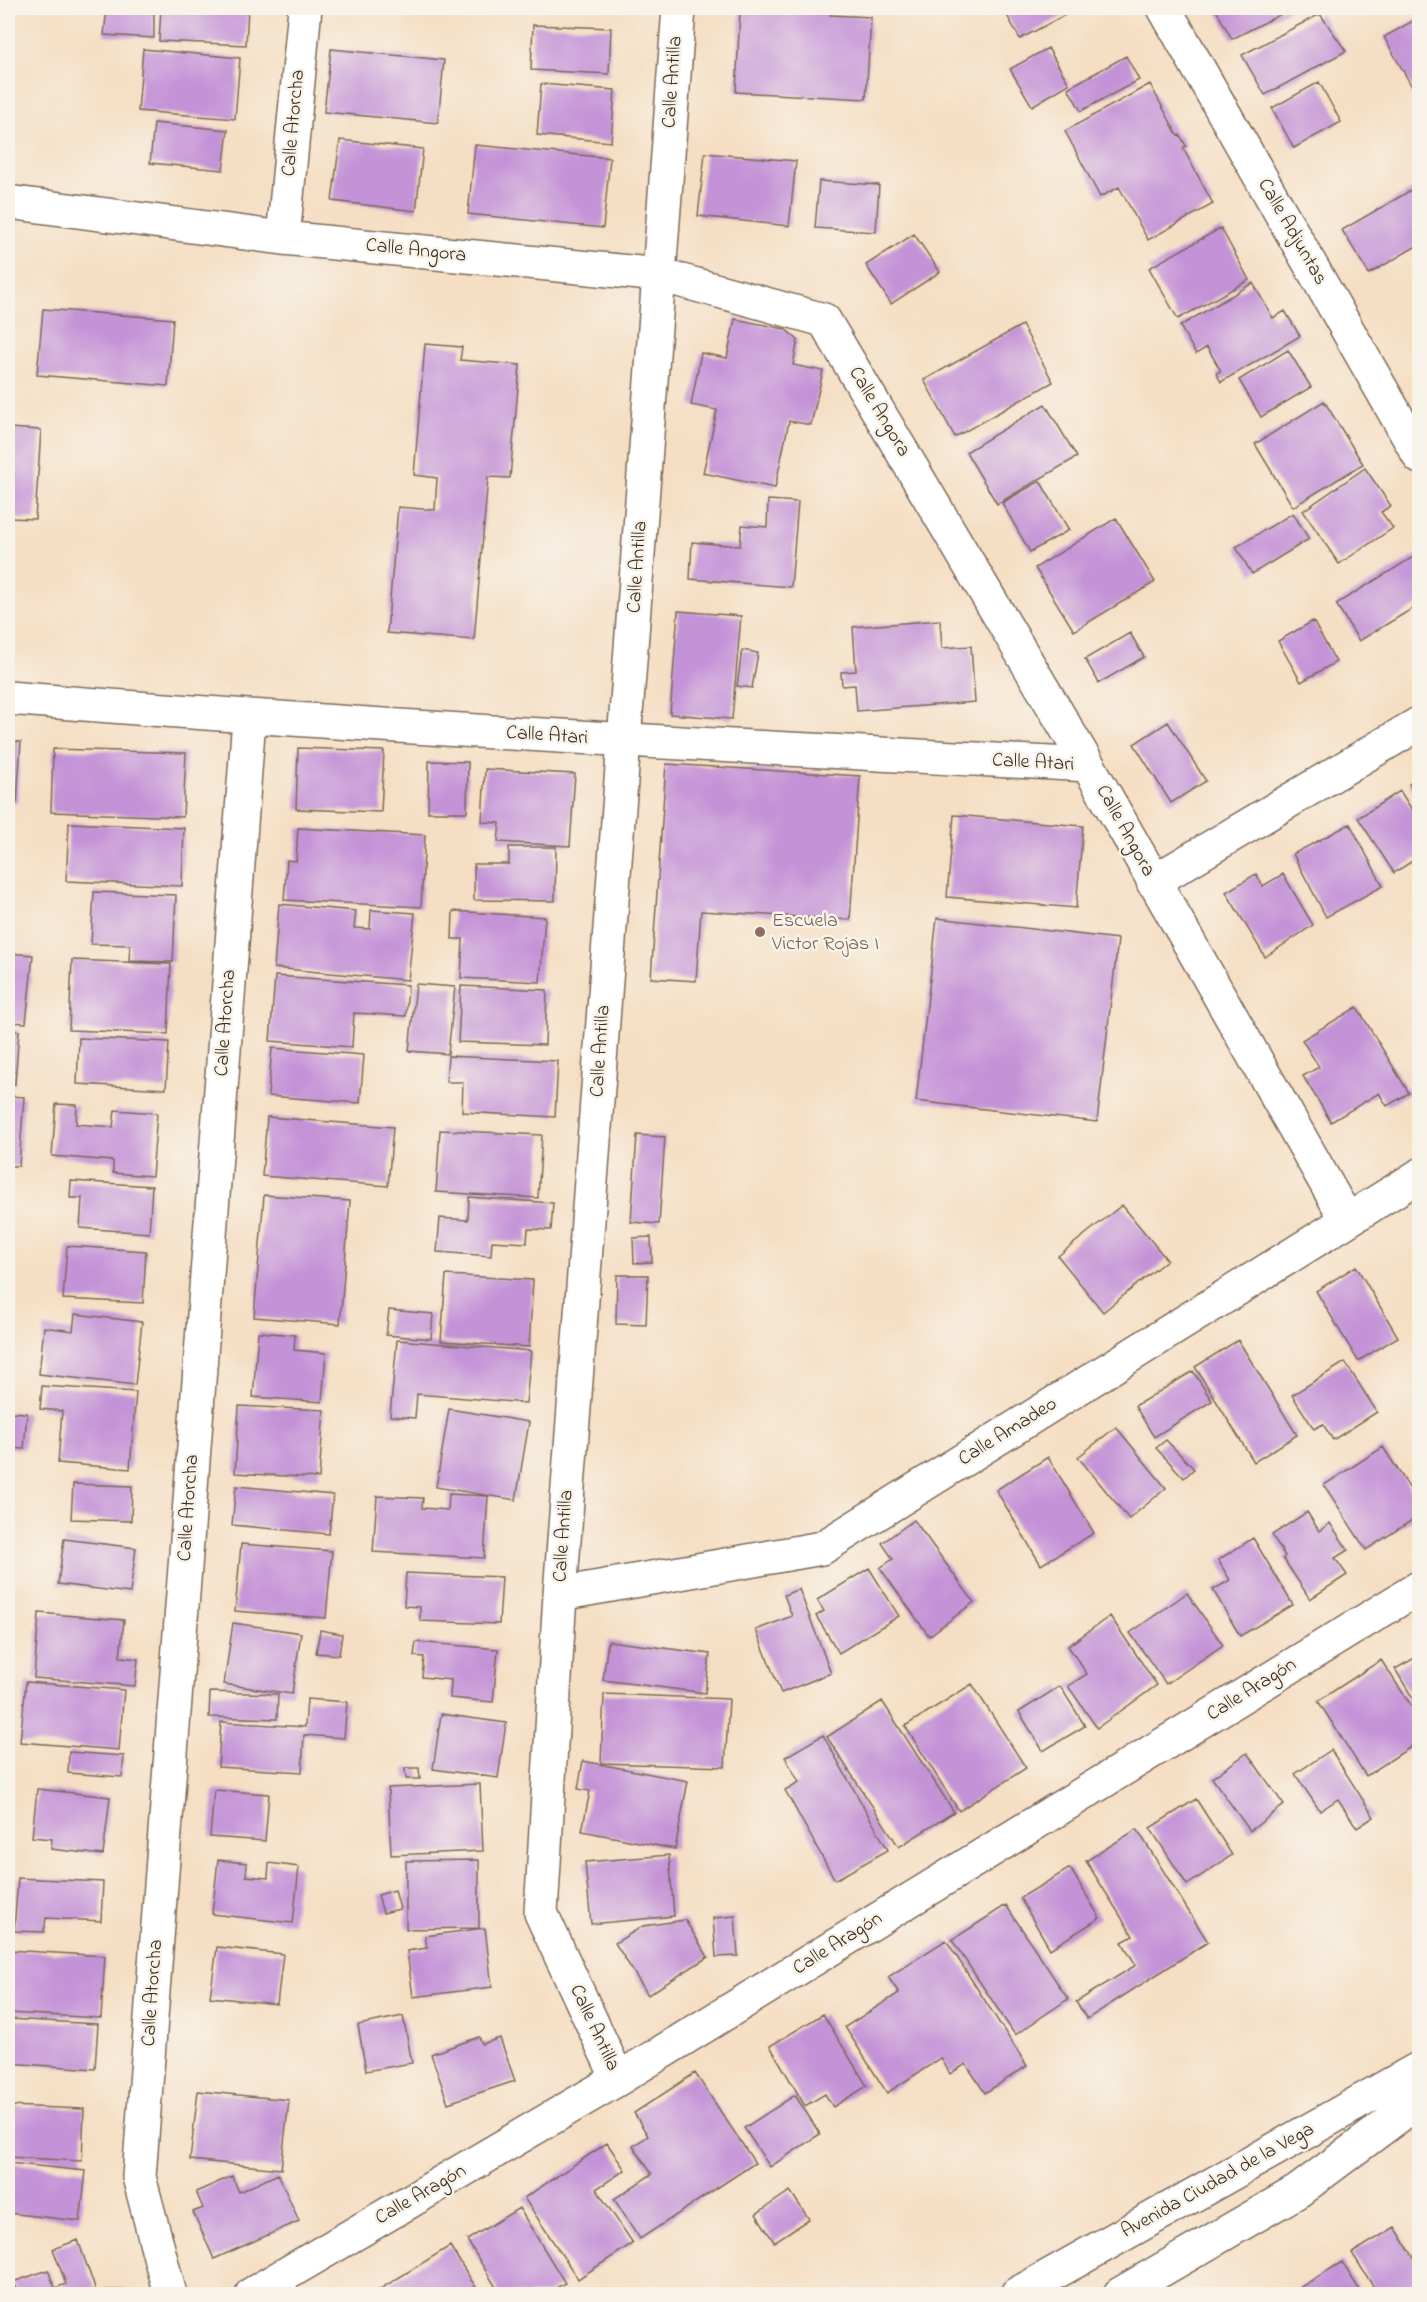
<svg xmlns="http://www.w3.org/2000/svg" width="1427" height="2302" viewBox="0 0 1427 2302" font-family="'Indie Flower',sans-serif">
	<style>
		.building { fill: #c493d7 }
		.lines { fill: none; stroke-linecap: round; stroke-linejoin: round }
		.minor-casing { stroke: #7c6958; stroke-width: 36 }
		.minor { stroke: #fff; stroke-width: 33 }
		.education-dot { fill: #8d6e63; stroke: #f7f3e8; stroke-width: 2 }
		.labels { text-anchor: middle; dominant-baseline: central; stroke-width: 5; stroke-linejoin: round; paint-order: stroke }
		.street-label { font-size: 20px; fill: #3b2a1e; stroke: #f7f3e8 }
		.education-label { font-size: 20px; fill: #785e54; stroke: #f7f3e8; text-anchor: start }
	</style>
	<rect width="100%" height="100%" fill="#f7f3e8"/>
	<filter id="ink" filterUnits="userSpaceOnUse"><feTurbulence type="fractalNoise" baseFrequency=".0167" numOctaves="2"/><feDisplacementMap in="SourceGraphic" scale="12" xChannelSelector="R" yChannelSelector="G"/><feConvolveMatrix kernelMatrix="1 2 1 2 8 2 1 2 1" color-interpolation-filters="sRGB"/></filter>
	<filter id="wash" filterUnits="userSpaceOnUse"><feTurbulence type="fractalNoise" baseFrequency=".008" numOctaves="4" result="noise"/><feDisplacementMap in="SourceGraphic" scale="24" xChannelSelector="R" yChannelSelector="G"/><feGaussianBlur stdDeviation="1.35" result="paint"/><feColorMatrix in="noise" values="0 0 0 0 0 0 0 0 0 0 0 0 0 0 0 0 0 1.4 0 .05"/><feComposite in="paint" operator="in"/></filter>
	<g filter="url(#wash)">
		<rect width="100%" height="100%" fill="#f5dec3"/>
		<g id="blocks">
			<path class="building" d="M107 8H154V38L104 35Z
				M161 8H248L246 45 159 41Z
				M727 8H830V15L871 17 866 99 736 92 740 10 727 9Z
				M1003 8H1078L1020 39Z
				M1215 8H1293L1232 39Z
				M1320 14 1346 51 1265 95 1242 55Z
				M1420 17V101L1384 37Z
				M533 25 611 28 609 74 531 70Z
				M1048 48 1069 84 1032 106 1010 69Z
				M143 49 240 58 235 119 138 111Z
				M331 49 444 60 438 123 324 112Z
				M1126 56 1139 80 1081 111 1068 88Z
				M1319 82 1341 122 1294 148 1272 108Z
				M541 84 615 90 611 142 537 135Z
				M1150 84 1178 136 1180 135 1186 146 1183 148 1213 204 1148 240 1119 187 1100 197 1065 131Z
				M154 123 228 130 223 170 150 163Z
				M340 140 423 149 416 211 332 201Z
				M475 145 610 158 603 228 468 214Z
				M705 153 796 161 789 226 698 216Z
				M819 181 879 185 876 232 815 228Z
				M1420 185V244L1369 274 1342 230Z
				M1221 228 1249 280 1178 319 1149 268Z
				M914 234 940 272 891 304 866 265Z
				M1253 283 1273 318 1285 311 1300 336 1221 382 1216 373 1221 371 1207 347 1196 354 1180 326Z
				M43 309 173 319 168 386 37 375Z
				M735 319 785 329 798 340 793 365 823 371 811 425 789 421 775 488 703 473 717 410 691 405 701 353 727 358Z
				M1022 325 1053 382 955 437 924 380Z
				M425 344 462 347 460 360 520 365 510 478 488 477 474 640 387 633 398 507 435 510 437 478 414 475Z
				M1288 350 1311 387 1261 417 1239 380Z
				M1324 401 1363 464 1293 507 1255 444Z
				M1045 404 1077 457 997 504 966 452Z
				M8 428 41 430 35 519 8 518Z
				M1365 468 1391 506 1381 512 1393 528 1339 564 1303 511Z
				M1040 481 1069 530 1030 552 1002 503Z
				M768 500 798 502 791 587 690 579 692 542 740 546 742 525 767 527Z
				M1293 513 1309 539 1252 574 1236 547Z
				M1116 518 1155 582 1074 631 1035 568Z
				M1418 554 1420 604 1359 641 1336 604Z
				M678 611 741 616 732 719 670 714Z
				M940 620 942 648 971 646 975 702 857 711 855 685 842 686 841 672 856 671 853 627Z
				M1313 621 1336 662 1301 682 1278 641Z
				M1130 633 1144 657 1099 683 1085 659Z
				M742 650 758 653 752 688 737 686Z
				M1168 722 1206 781 1171 803 1134 744Z
				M8 741 21 742 17 803 8 802Z
				M298 748 384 751 381 812 296 809Z
				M53 749 186 753 183 817 51 812Z
				M429 761 468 762 467 812H428Z
				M666 764 860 776 850 920 701 911 696 981 651 978Z
				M485 769 575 774 570 846 498 842 500 823 482 822Z
				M1420 778V801L1409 784Z
				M1400 791 1420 822V856L1394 873 1358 818Z
				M954 815 1083 826 1076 908 947 897Z
				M69 823 184 828 182 886 66 881Z
				M1350 824 1383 886 1326 917 1293 854Z
				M298 828 425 835 421 907 284 900 287 860 296 861Z
				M509 847H556L555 901 474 900V864H509Z
				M1256 874 1263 886 1283 874 1313 925 1265 957 1226 892Z
				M94 892 176 895 173 962 129 961 130 945 91 944Z
				M279 904 356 911 354 928 370 929 371 910 415 913 408 980 274 968Z
				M453 911 545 917 540 982 461 978 463 939H452Z
				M937 918 1118 939 1097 1122 916 1101Z
				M8 953 33 955 26 1023 8 1022Z
				M72 960 171 964 168 1034 69 1030Z
				M275 976 408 985 406 1016 354 1013 352 1047 270 1041Z
				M416 984 455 987 448 1054 409 1051Z
				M461 986 547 990 545 1045 458 1042Z
				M1357 1007 1409 1093 1387 1106 1379 1093 1331 1122 1303 1076 1319 1067 1302 1040Z
				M8 1030 19 1031 15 1084H8Z
				M79 1038 169 1042 166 1089 77 1084Z
				M272 1048 364 1055 360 1103 268 1096Z
				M448 1056 558 1061 555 1117 462 1112 463 1082H446Z
				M8 1096 24 1097 19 1166H8Z
				M56 1104 77 1105 76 1124 113 1127 115 1110 157 1113 152 1176 113 1173V1161L52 1156Z
				M267 1117 393 1127 388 1186 262 1176Z
				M440 1130 542 1135 538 1198 436 1192Z
				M637 1135 665 1137 659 1224 631 1222Z
				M71 1181 152 1186 149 1233 80 1228 82 1198H70Z
				M264 1195 350 1201 340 1324 254 1317Z
				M469 1197 553 1203 551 1230 528 1229 527 1243 492 1241 491 1256 437 1252 440 1218 468 1220Z
				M1122 1205 1167 1260 1103 1312 1058 1256Z
				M651 1237 652 1262 634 1263 633 1238Z
				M67 1246 146 1251 143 1303 63 1299Z
				M1356 1266 1398 1337 1358 1361 1316 1291Z
				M446 1275 533 1280 529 1347 441 1341Z
				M617 1275H648L646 1325 616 1324Z
				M389 1310 433 1314 431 1339 386 1335Z
				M75 1314 142 1322 135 1385 39 1374 44 1327 73 1331Z
				M258 1332 295 1335 294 1350 326 1353 322 1402 253 1397Z
				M397 1340 531 1351 526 1403 417 1394 415 1418 390 1416Z
				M1238 1340 1297 1435 1254 1462 1195 1367Z
				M1345 1362 1377 1412 1333 1440 1323 1424 1314 1429 1292 1395Z
				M1193 1371 1212 1401 1154 1437 1135 1406Z
				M42 1386 136 1392 130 1469 58 1463 62 1411 40 1409Z
				M239 1406 324 1410 319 1478 235 1473Z
				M449 1409 529 1422 516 1500 436 1487Z
				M8 1412 27 1413 24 1449 8 1448Z
				M1116 1427 1166 1488 1129 1519 1078 1457Z
				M1166 1440 1194 1469 1184 1478 1156 1448Z
				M1383 1447 1420 1504V1515L1366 1550 1324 1485Z
				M1048 1457 1094 1533 1041 1565 996 1490Z
				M73 1484 132 1486 131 1521 71 1519Z
				M236 1486 333 1495 329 1534 232 1525Z
				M449 1494 488 1496 484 1558 373 1552 377 1496 423 1498 422 1508 448 1510Z
				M1307 1512 1319 1531 1330 1523 1348 1550 1335 1558 1347 1575 1310 1599 1283 1558 1285 1556 1272 1535Z
				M914 1520 974 1602 929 1636 880 1568 893 1559 882 1543Z
				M1253 1538 1293 1605 1240 1636 1213 1590 1230 1580 1218 1560Z
				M64 1539 136 1548 130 1593 58 1584Z
				M241 1544 332 1551 326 1618 235 1611Z
				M869 1568 899 1616 839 1653 816 1616 824 1611 817 1600Z
				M406 1573 502 1577 499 1624 420 1621V1607L404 1606Z
				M799 1589 831 1673 781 1693 756 1630 792 1616 784 1595Z
				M1187 1593 1223 1645 1166 1684 1130 1633Z
				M39 1613 124 1620 120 1657 138 1659 135 1686 34 1678Z
				M1110 1616 1157 1685 1097 1728 1068 1686 1087 1674 1068 1646Z
				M233 1623 301 1633 292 1694 224 1684Z
				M320 1630 342 1634 339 1655 316 1653Z
				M608 1641 710 1654 705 1693 603 1680Z
				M416 1642 498 1649 493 1702 450 1698 451 1680 422 1677 424 1657 414 1656Z
				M1420 1655V1710L1395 1669Z
				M1381 1660 1420 1719V1741L1366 1776 1318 1701Z
				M26 1682 124 1690 119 1750 20 1742Z
				M972 1684 1026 1768 959 1811 905 1726Z
				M1060 1686 1085 1726 1043 1751 1019 1712Z
				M210 1692 278 1694 277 1719 209 1717Z
				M604 1694 729 1699 725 1767 601 1763Z
				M307 1699 347 1702 344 1738 304 1735 302 1772 218 1767 221 1722 305 1727Z
				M882 1701 954 1812 899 1847 827 1737Z
				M441 1714 506 1723 498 1778 433 1769Z
				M823 1735 888 1850 835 1880 785 1790 799 1782 785 1757Z
				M1331 1750 1374 1817 1357 1828 1338 1799 1320 1811 1295 1774Z
				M69 1752 124 1756 122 1777 68 1773Z
				M1247 1753 1284 1805 1250 1831 1212 1778Z
				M583 1761 688 1781 675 1849 582 1831 590 1791 578 1789Z
				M405 1768H419L420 1779H406Z
				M480 1784 483 1851 391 1855 388 1788Z
				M37 1789 110 1797 103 1855 51 1849 52 1839 32 1837Z
				M214 1790 269 1794 265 1841 210 1837Z
				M1196 1799 1232 1855 1187 1885 1150 1828Z
				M1137 1829 1208 1942 1087 2019 1076 2002 1136 1965 1122 1942 1133 1936 1086 1861Z
				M669 1855 674 1916 591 1924 585 1862Z
				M218 1860 247 1863 246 1876 268 1878 269 1863 299 1867 293 1923 212 1914Z
				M479 1860V1928L406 1929V1861Z
				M1070 1868 1100 1918 1050 1949 1020 1898Z
				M18 1878 103 1882 101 1921 46 1918 44 1932 14 1931Z
				M395 1890 400 1909 383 1913 378 1895Z
				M1006 1905 1068 1999 1015 2035 952 1940Z
				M735 1916 738 1956 716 1957 713 1918Z
				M685 1920 708 1957 648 1995 615 1943 643 1926Z
				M485 1928 492 1987 413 1997 407 1951 427 1948 425 1936Z
				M946 1940 1027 2066 985 2093 966 2064 950 2074 941 2058 887 2093 845 2027 899 1993 888 1977Z
				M217 1947 283 1954 277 2004 210 1997Z
				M8 1950 105 1956 101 2018 8 2013Z
				M823 2014 867 2086 833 2107 825 2094 805 2106 770 2046Z
				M403 2016 412 2063 366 2071 358 2025Z
				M8 2019 98 2024 95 2069 8 2063Z
				M479 2037 482 2044 500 2038 515 2081 448 2103 431 2054Z
				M695 2073 755 2163 640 2239 614 2199 652 2174 633 2146 648 2136 634 2113Z
				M198 2091 289 2100 281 2169 190 2160Z
				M795 2095 820 2134 770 2167 744 2128Z
				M8 2106 84 2109 82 2161 8 2157Z
				M607 2143 625 2170 596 2189 633 2243 578 2279 524 2198Z
				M8 2163 86 2171 80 2221 8 2213Z
				M278 2174 299 2221 214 2259 193 2212 203 2208 196 2192 232 2176 239 2192Z
				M790 2191 809 2219 774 2242 756 2214Z
				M519 2208 565 2283 546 2294H500L467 2240Z
				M1395 2227 1420 2267V2294H1378L1352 2253Z
				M78 2240 97 2294H18L13 2282 48 2270 55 2288 66 2284 53 2249Z
				M450 2246 480 2294H372Z
				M1342 2262 1362 2294H1289Z
				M105 2290H128V2294H105Z"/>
		</g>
	</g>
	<g filter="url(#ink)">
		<use href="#blocks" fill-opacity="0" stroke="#7c6958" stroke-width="1.5"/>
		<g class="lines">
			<g class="minor-casing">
				<path id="minor" d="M1164 8 1420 457
					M8 202 283 238 660 275 824 320 1088 765 1347 1220
					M283 238 305 8
					M8 698C367 727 727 746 1088 765
					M1153 882 1420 723
					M560 1594 822 1548 1420 1175
					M618 2079 541 1913 560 1594 679 8
					M170 2294 139 2177 249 718
					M252 2294 618 2079 1420 1587
					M1017 2294 1420 2068
					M1120 2294 1298 2191 1420 2100"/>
			</g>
			<use href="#minor" class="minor"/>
		</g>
	</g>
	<circle class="education-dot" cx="760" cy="932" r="6"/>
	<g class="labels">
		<g class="street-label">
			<text transform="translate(673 82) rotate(-86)">Calle Antilla</text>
			<text transform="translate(294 123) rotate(-85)">Calle Atorcha</text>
			<text transform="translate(1292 232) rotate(60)">Calle Adjuntas</text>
			<text transform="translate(416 251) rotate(6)">Calle Angora</text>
			<text transform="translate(879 412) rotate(59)">Calle Angora</text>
			<text transform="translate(638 567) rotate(-86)">Calle Antilla</text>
			<text transform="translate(547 736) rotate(4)">Calle Atari</text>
			<text transform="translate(1033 763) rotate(3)">Calle Atari</text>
			<text transform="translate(1125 831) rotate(61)">Calle Angora</text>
			<text transform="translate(226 1023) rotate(-86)">Calle Atorcha</text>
			<text transform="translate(601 1051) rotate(-86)">Calle Antilla</text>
			<text transform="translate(1008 1432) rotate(-32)">Calle Amadeo</text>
			<text transform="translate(189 1508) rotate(-86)">Calle Atorcha</text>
			<text transform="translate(564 1536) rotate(-86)">Calle Antilla</text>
			<text transform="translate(1252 1690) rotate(-32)">Calle Aragón</text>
			<text transform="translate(838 1944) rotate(-32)">Calle Aragón</text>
			<text transform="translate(153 1993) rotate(-86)">Calle Atorcha</text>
			<text transform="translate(594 2028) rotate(65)">Calle Antilla</text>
			<text transform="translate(1218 2181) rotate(-29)">Avenida Ciudad de la Vega</text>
			<text transform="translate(421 2195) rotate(-30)">Calle Aragón</text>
		</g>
		<g class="education-label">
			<text x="772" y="921">Escuela<tspan x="772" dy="23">Victor Rojas I</tspan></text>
		</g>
	</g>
	<rect width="1427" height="2302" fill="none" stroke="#f7f3e8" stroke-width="30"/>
</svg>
